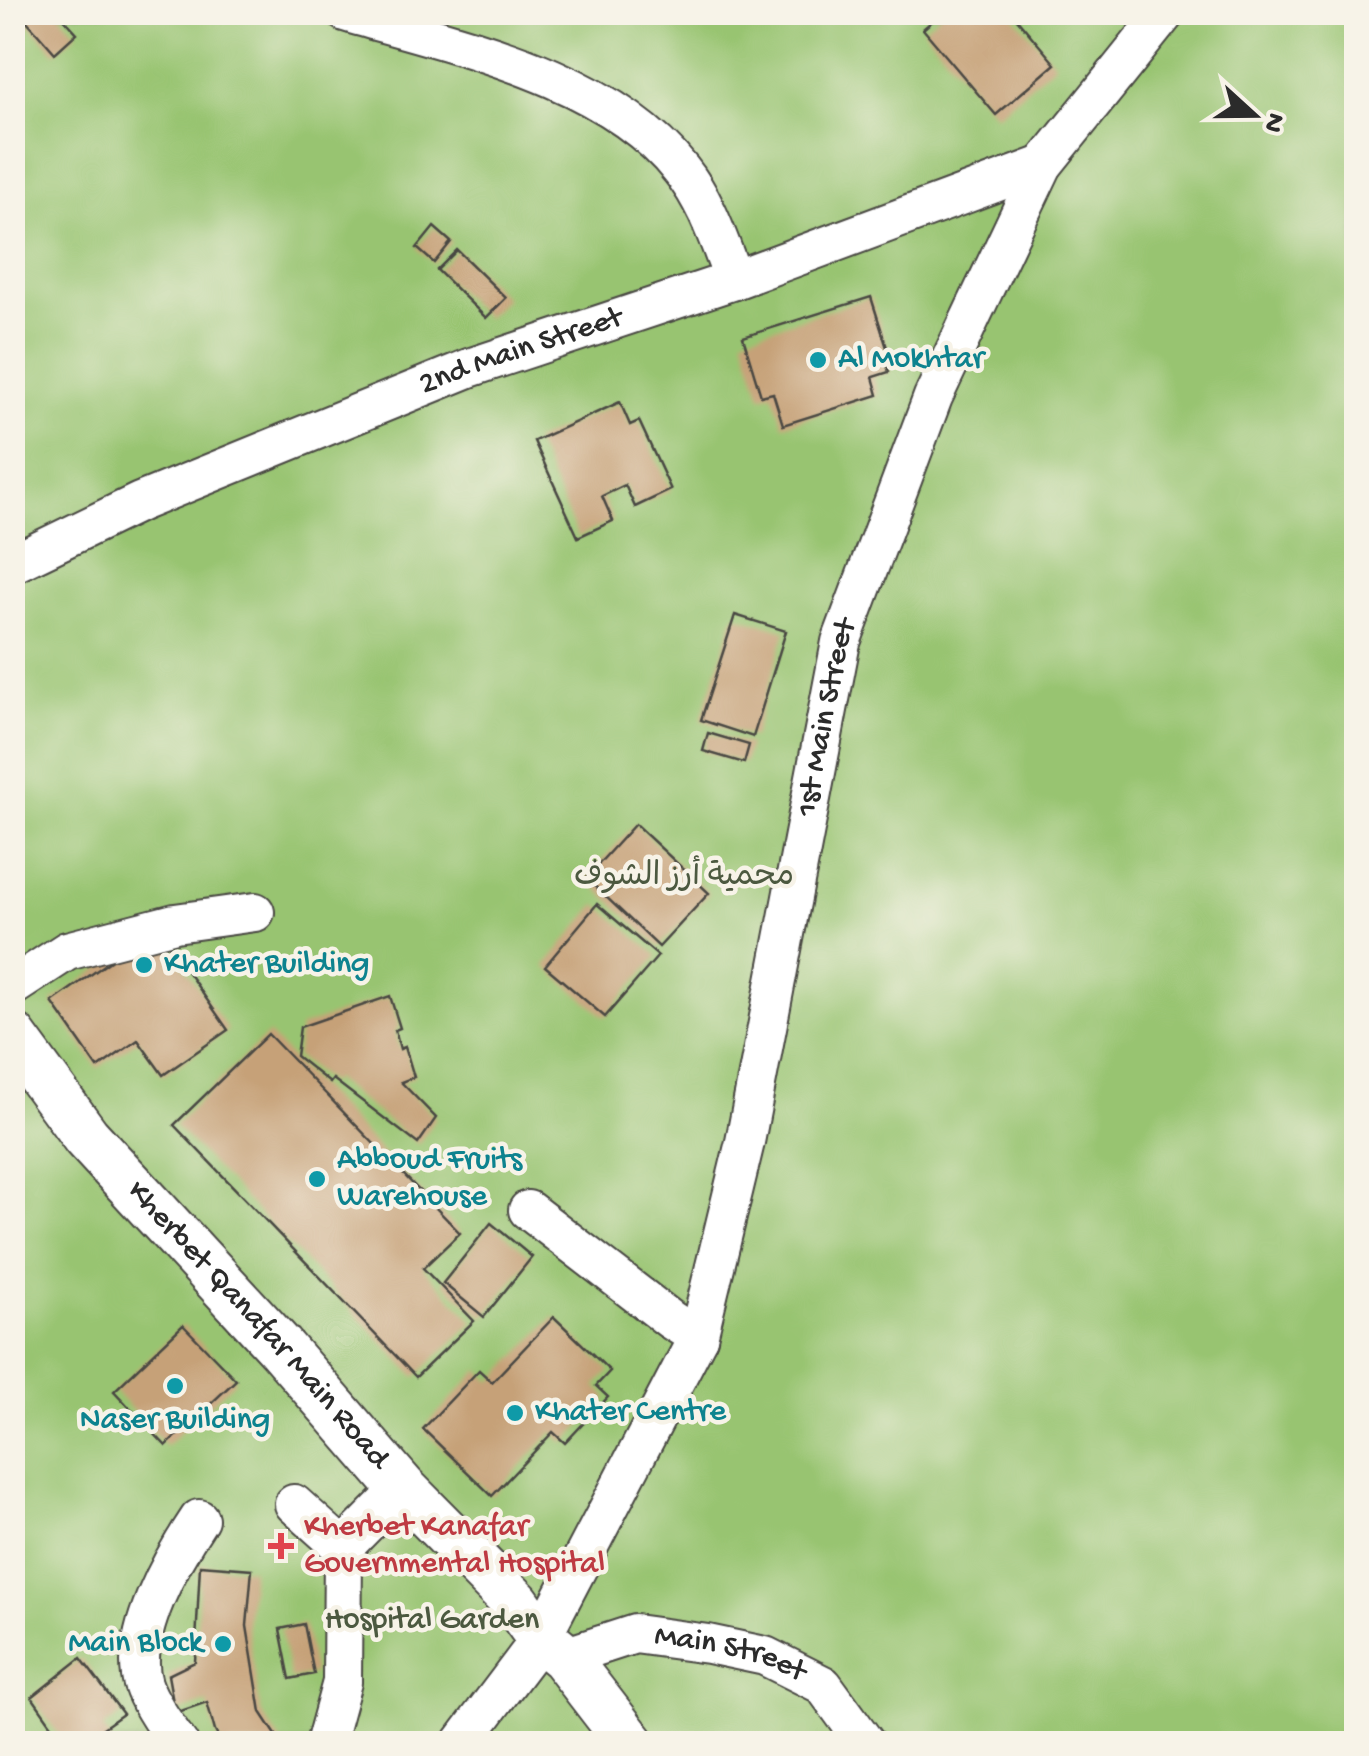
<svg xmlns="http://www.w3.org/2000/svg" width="1369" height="1756" viewBox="0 0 1369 1756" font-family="'Gochi Hand','Playpen Sans Arabic',sans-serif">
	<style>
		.green { fill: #98c471; stroke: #62784e; stroke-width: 2.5 }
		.building { fill: #c6a178 }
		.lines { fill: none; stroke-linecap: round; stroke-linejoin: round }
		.minor-casing { stroke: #484743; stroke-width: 42 }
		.major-casing { stroke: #484743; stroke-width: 52 }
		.minor { stroke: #fff; stroke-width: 38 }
		.major { stroke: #fff; stroke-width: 48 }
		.culture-dot { fill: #0f9aa8; stroke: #f7f3e8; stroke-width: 4 }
		.health-dot { fill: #e0444e; stroke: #f7f3e8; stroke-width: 4 }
		.labels { text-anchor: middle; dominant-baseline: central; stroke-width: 9; stroke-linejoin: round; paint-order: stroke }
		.street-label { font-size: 32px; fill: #2b2b2b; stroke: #f7f3e8 }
		.culture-label { font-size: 32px; fill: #0d838f; stroke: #f7f3e8; text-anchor: start }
		.park-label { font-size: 32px; fill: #4c5940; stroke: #f7f3e8 }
		.health-label { font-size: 32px; fill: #be3a42; stroke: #f7f3e8; text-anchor: start }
	</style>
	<rect width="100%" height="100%" fill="#f7f3e8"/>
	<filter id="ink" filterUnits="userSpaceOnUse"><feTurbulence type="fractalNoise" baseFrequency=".01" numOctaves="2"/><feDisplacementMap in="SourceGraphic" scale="20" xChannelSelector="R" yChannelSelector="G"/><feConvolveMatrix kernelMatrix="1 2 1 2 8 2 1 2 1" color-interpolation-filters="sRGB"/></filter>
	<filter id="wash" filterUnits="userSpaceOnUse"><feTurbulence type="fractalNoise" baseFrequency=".0048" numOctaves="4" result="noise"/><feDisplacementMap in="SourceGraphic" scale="40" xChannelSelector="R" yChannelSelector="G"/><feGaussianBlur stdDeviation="2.25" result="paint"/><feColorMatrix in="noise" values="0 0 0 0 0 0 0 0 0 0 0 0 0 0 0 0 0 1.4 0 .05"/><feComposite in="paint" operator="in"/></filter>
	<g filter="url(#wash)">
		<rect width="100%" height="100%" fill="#ede6ca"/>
		<path class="green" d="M12 13H1356V1743H13Z"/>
		<g id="blocks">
			<path class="building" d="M19 12H58L77 33 55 53Z
				M943 12H1011L1055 64 996 115 923 29Z
				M434 227 451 242 434 263 417 248Z
				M457 250 506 298 486 318 437 270Z
				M871 297 889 354 884 355 889 372 873 377 878 395 783 425 773 393 761 396 743 337Z
				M620 402 630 425 639 421 671 490 635 507 625 485 602 496 613 521 578 537 534 441Z
				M735 615 786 631 753 737 701 720Z
				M708 733 749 745 744 763 703 751Z
				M635 824 709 893 659 947 586 878Z
				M597 904 658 956 605 1017 545 966Z
				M157 928 228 1030 163 1075 138 1040 98 1068 52 1002Z
				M390 996 400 1028 395 1030 400 1049 405 1047 414 1077 401 1082 436 1118 418 1144 333 1079 330 1083 296 1056 300 1027Z
				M268 1034 460 1233 423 1268 474 1321 416 1377 174 1125Z
				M491 1223 532 1257 484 1317 443 1283Z
				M554 1317 610 1371 596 1386 608 1397 565 1443 553 1432 492 1496 423 1429 479 1370 492 1382Z
				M183 1325 236 1380 166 1446 114 1391Z
				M200 1565 252 1569 247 1626 261 1712 282 1744H222L215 1731 207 1702 175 1713 168 1675 195 1662Z
				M304 1624 314 1674 290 1679 280 1629Z
				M81 1658 123 1714 103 1728 112 1740 108 1744H65L32 1697Z"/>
		</g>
	</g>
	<g filter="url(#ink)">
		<use href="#blocks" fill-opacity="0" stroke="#484743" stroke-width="2.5"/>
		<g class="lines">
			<g class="minor-casing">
				<g id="minor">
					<path d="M345 12C456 45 607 75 681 170 707 202 719 242 734 280"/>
					<path id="s1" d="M12 564 140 502 469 368 734 280 1043 165"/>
					<path d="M12 987 67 951 175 923 255 912"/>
					<path d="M528 1210 671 1320 698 1337"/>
					<path d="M294 1504 343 1548"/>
					<path id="s2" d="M564 1657 635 1634 708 1644 765 1656 823 1685 866 1744"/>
					<path d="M179 1744C167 1728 149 1703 143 1684 128 1635 173 1558 199 1519"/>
					<path d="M325 1744 342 1682 343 1548 402 1488"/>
					<path id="s3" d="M461 1744 541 1638 698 1337 745 1142 841 642 933 397 1043 165 1166 12"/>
				</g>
			</g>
			<g class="major-casing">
				<g id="major">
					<path id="s4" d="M12 1036 86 1137 280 1347 402 1488 516 1603 541 1638 564 1657 631 1744"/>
				</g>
			</g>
			<use href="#minor" class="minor"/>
			<use href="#major" class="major"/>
		</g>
	</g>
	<g class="culture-dot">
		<circle cx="818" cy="360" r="10"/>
		<circle cx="144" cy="965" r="10"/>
		<circle cx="317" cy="1179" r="10"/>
		<circle cx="175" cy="1386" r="10"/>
		<circle cx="515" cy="1413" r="10"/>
		<circle cx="223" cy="1644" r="10"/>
	</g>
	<path class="health-dot" d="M276 1531h10v10h10v10h-10v10h-10v-10h-10v-10h10z"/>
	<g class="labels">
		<g class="street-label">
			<text stroke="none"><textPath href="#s1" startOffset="552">2nd Main Street</textPath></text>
			<text stroke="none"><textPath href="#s3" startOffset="1105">1st Main Street</textPath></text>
			<text stroke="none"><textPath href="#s4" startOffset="380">Kherbet Qanafar Main Road</textPath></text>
			<text stroke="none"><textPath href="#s2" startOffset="172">Main Street</textPath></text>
		</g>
		<g class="culture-label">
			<text x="838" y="360">Al Mokhtar</text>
			<text x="164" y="965">Khater Building</text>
			<text x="337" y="1161">Abboud Fruits<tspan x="337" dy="37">Warehouse</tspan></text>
			<text x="535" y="1413">Khater Centre</text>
			<text x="175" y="1421" text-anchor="middle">Naser Building</text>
			<text x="203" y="1644" text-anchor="end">Main Block</text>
		</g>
		<g class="park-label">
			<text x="684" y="878">محمية أرز الشوف</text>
			<text x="432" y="1621">Hospital Garden</text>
		</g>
		<g class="health-label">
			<text x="304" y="1528">Kherbet Kanafar<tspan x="304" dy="37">Governmental Hospital</tspan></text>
		</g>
	</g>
	<rect width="1369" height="1756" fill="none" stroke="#f7f3e8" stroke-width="50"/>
	<g transform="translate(1254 115) rotate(111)" stroke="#f7f3e8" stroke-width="8" paint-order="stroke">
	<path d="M0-8L18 38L0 25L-18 38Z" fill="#2b2b2b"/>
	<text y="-15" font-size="28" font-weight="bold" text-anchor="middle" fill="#2b2b2b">N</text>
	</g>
</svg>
